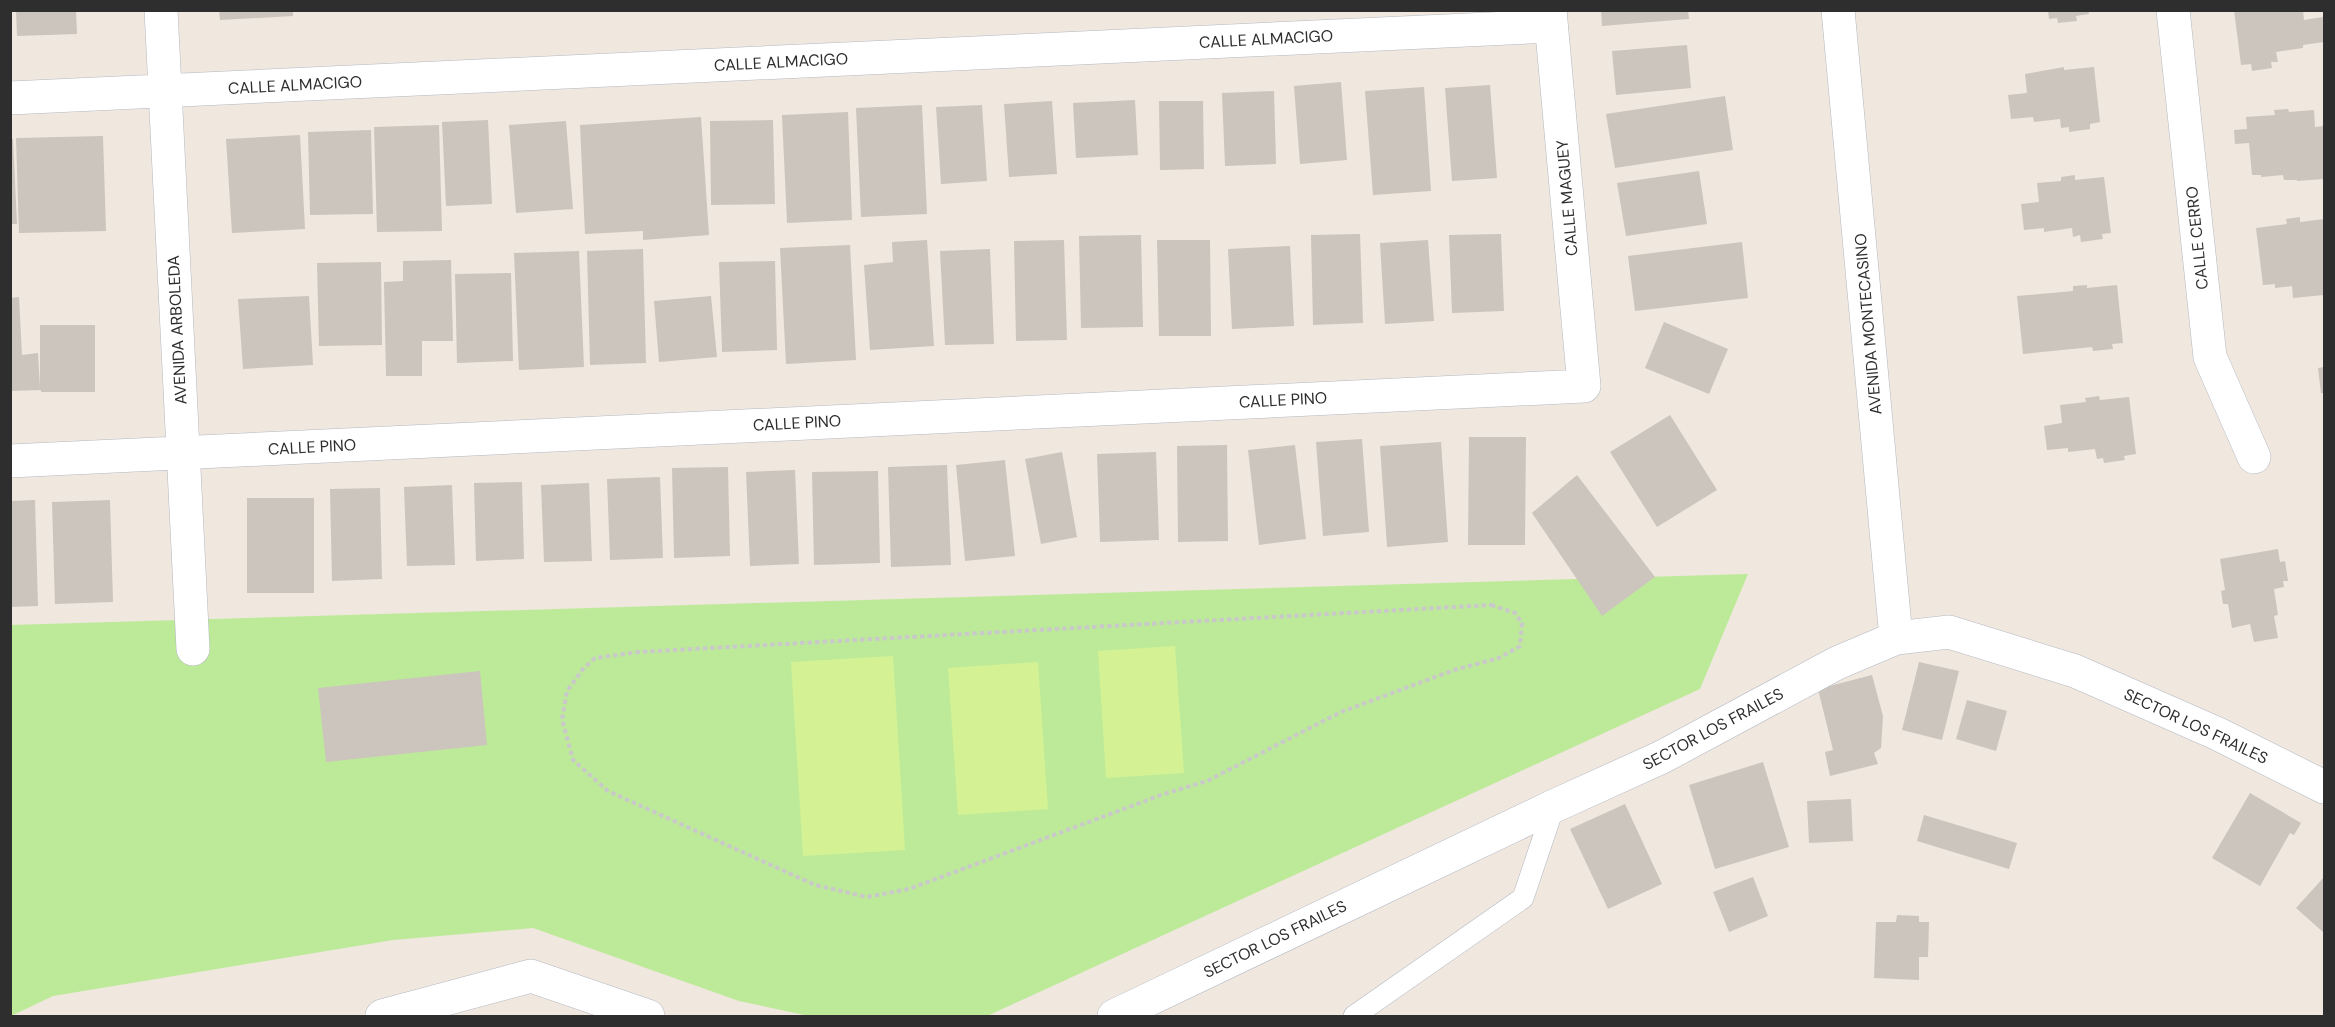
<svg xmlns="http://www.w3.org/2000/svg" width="2335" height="1027" viewBox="0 0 2335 1027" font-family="'DM Sans',sans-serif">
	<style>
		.green { fill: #bdea98 }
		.pitch { fill: #d4f294 }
		.building { fill: #cbc5be }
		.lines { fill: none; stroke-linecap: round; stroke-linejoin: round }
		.service-casing { stroke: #b3b8c2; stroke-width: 22 }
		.minor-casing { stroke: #b3b8c2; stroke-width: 34 }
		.tertiary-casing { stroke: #b3b8c2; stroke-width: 34 }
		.path { stroke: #c9c9c9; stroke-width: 4; stroke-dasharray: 4.5 3; stroke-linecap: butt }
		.service { stroke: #fff; stroke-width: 21 }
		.minor { stroke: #fff; stroke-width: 33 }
		.tertiary { stroke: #fff; stroke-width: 33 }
		.labels { text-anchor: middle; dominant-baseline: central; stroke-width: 5; stroke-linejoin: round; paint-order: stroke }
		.street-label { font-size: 16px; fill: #2e2e2e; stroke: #fff }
	</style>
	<rect width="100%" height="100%" fill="#f0e7df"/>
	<path class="green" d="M1748 574 1700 689 987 1016H809L739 1001 533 928 393 940 53 996 11 1016 10 625Z"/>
	<path class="pitch" d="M1175 646 1184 773 1106 778 1098 651Z
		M893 656 905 850 803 856 791 662Z
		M1038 662 1048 809 958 815 948 668Z"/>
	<path class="building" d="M16 10H76L77 34 17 36Z
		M219 10H293V16L220 20Z
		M1601 10H1688L1689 19 1602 26Z
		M2048 10H2088L2089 14 2076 16 2077 21 2058 23 2057 18 2049 19Z
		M2234 10H2303L2304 20 2323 17 2324 42 2303 45V48L2276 52 2278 62H2271L2272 68 2252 71 2251 64 2241 65Z
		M1687 45 1691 88 1616 95 1612 51Z
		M2064 67V70L2094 67 2100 122 2090 124V129L2069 132V127L2061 128 2060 119 2034 122 2033 117 2011 119 2008 95 2027 93 2025 74Z
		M1341 82 1347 160 1300 164 1294 86Z
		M1490 85 1497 178 1452 181 1445 88Z
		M1424 87 1431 191 1373 195 1365 91Z
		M1274 91 1276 164 1225 166 1222 93Z
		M1725 96 1733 150 1615 168 1606 114Z
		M1135 100 1138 155 1076 158 1073 103Z
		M1052 101 1057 174 1009 177 1004 104Z
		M1159 101H1203L1204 169 1160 170Z
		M922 105 927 214 861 217 856 108Z
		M982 105 987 181 941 184 936 107Z
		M2288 109 2289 112 2314 110 2315 127 2324 126V179L2297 181V180H2284L2283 175 2261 177V175H2252L2249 143 2235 144 2234 130 2247 129 2246 117 2275 115 2274 110Z
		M848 112 852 220 787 223 782 115Z
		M701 117 709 235 643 240V231L585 234 580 125Z
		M488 120 492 204 446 206 442 122Z
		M773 120 775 204 711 205 710 121Z
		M566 121 573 209 516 213 509 125Z
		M439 125 442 231 377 232 374 127Z
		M371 130 373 214 310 215 308 132Z
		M300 135 305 229 232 233 226 139Z
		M103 136 106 231 19 233 16 138Z
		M10 139H13L17 224H10Z
		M1699 171 1707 224 1626 236 1617 183Z
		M2075 175V180L2104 177 2111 233 2102 234 2103 239 2081 242 2080 235 2073 237 2072 228 2044 232V228L2024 230 2021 204 2039 202 2037 183 2061 181V177Z
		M2300 217V222L2324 219V295L2293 298 2292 286 2275 288V284L2263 285 2256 228 2287 224 2286 219Z
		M1360 234 1363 323 1313 325 1311 235Z
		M1501 234 1504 311 1452 313 1449 235Z
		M1141 235 1143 327 1081 328 1079 236Z
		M927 240 934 346 870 350 864 265 893 262 892 242Z
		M1064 240 1067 340 1016 341 1014 241Z
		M1157 240H1210L1211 336H1159Z
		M1428 240 1434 321 1385 324 1380 243Z
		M1742 242 1748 298 1635 311 1628 256Z
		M850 245 856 360 786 364 780 248Z
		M1290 246 1294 326 1232 329 1228 249Z
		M643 249 646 363 590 365 587 251Z
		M990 249 994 344 945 345 940 251Z
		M579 251 584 367 519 370 514 253Z
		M451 260 453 341H422V376H386L384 282 403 281V261Z
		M775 261 777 350 722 352 719 262Z
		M381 262 382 345 319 346 317 263Z
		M511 273 513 361 457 363 455 274Z
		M2087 285V288L2117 285 2123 343 2112 344 2113 349 2093 351 2092 347 2023 354 2017 296 2073 291V286Z
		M309 296 313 365 243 369 238 299Z
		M711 296 717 357 659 362 654 301Z
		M19 297 22 355 38 353 40 388V325H95V392H41V390L10 391V298Z
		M1664 322 1728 349 1709 394 1645 368Z
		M2324 367V393H2321L2318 368Z
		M2099 396 2100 400 2129 397 2136 454 2124 456 2125 460 2104 463 2103 458 2097 459 2095 449 2068 452V448L2047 450 2044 426 2062 423 2060 405 2086 402 2085 398Z
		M1670 415 1717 490 1657 527 1610 452Z
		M1469 437H1526L1525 545H1468Z
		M1362 439 1369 532 1323 536 1316 442Z
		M1441 442 1448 542 1387 547 1380 446Z
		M1227 445 1228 541 1178 542 1177 446Z
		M1295 445 1306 539 1259 545 1248 450Z
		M1062 452 1077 537 1041 544 1025 459Z
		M1156 452 1159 540 1100 542 1097 454Z
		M1005 460 1015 556 965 561 956 465Z
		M947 465 951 565 891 567 888 467Z
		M728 467 730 556 674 558 672 468Z
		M795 470 799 564 750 566 746 472Z
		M878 471 880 563 814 565 812 472Z
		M1577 475 1655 577 1602 616 1532 513Z
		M660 477 663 558 610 560 607 479Z
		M522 482 524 559 476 561 474 483Z
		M589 483 592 561 544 562 541 485Z
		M452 485 455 565 407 566 404 487Z
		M380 488 382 579 332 581 330 489Z
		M247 498H314V593H247Z
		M35 500 38 606 10 607V501Z
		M110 500 113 602 55 604 52 502Z
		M2278 549 2280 562 2285 561 2288 581H2283L2284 587 2274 589 2278 615 2274 616 2278 638 2254 642 2250 624 2232 628 2228 604H2223L2221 591 2225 590 2220 559Z
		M1919 662 1959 671 1942 740 1902 730Z
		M480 671 487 745 326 762 318 688Z
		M1872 675 1883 716 1881 748 1874 753 1878 764 1830 776 1825 752 1833 750 1818 689Z
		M1967 700 2007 711 1996 751 1956 739Z
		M1763 762 1789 847 1715 869 1689 785Z
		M2250 793 2301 823 2294 835 2290 833 2260 886 2212 858Z
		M1851 799 1853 841 1809 843 1807 801Z
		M1625 804 1662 884 1608 909 1570 829Z
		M1924 815 2017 843 2009 869 1917 841Z
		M1753 877 1768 916 1729 932 1713 892Z
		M2324 877V933L2296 908Z
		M1897 915 1919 916V922H1929L1928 957H1919V980L1874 978 1876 922H1896Z"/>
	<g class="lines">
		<g class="service-casing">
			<path id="service" d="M1354 1016 1523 898 1554 806"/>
		</g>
		<g class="minor-casing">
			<path id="minor" d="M161 10 193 649
				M2173 10 2210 357 2254 457
				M10 98 1551 26
				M10 461 1584 386 1550 10
				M382 1016 531 976 648 1016
				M1114 1016 1554 806 1662 757 1837 663 1896 638 1949 632 2075 671 2218 734 2324 787"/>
		</g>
		<g class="tertiary-casing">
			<path id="tertiary" d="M1838 10 1896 638"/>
		</g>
		<path class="path" d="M1491 605 1515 613 1522 623 1520 646 1499 658 1454 670 1341 712 1207 781 1164 794 909 889 867 897 815 885 608 791 573 760 562 719 567 691 583 669 595 658 638 652Z"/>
		<use href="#service" class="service"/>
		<use href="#minor" class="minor"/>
		<use href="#tertiary" class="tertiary"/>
	</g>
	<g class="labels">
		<g class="street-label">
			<text transform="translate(1266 39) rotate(-3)">CALLE ALMACIGO</text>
			<text transform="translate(781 62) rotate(-3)">CALLE ALMACIGO</text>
			<text transform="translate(295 85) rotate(-3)">CALLE ALMACIGO</text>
			<text transform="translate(1567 198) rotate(-95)">CALLE MAGUEY</text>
			<text transform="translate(2197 238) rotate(-96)">CALLE CERRO</text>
			<text transform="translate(1868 324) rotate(-95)">AVENIDA MONTECASINO</text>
			<text transform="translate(177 330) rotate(-93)">AVENIDA ARBOLEDA</text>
			<text transform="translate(1283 400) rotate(-3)">CALLE PINO</text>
			<text transform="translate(797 423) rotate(-3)">CALLE PINO</text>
			<text transform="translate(312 447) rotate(-3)">CALLE PINO</text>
			<text transform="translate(2196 726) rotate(25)">SECTOR LOS FRAILES</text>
			<text transform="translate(1713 729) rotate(-28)">SECTOR LOS FRAILES</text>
			<text transform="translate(1275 939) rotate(-26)">SECTOR LOS FRAILES</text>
		</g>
	</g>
	<rect width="2335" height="1027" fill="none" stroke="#2e2e2e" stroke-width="24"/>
</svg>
